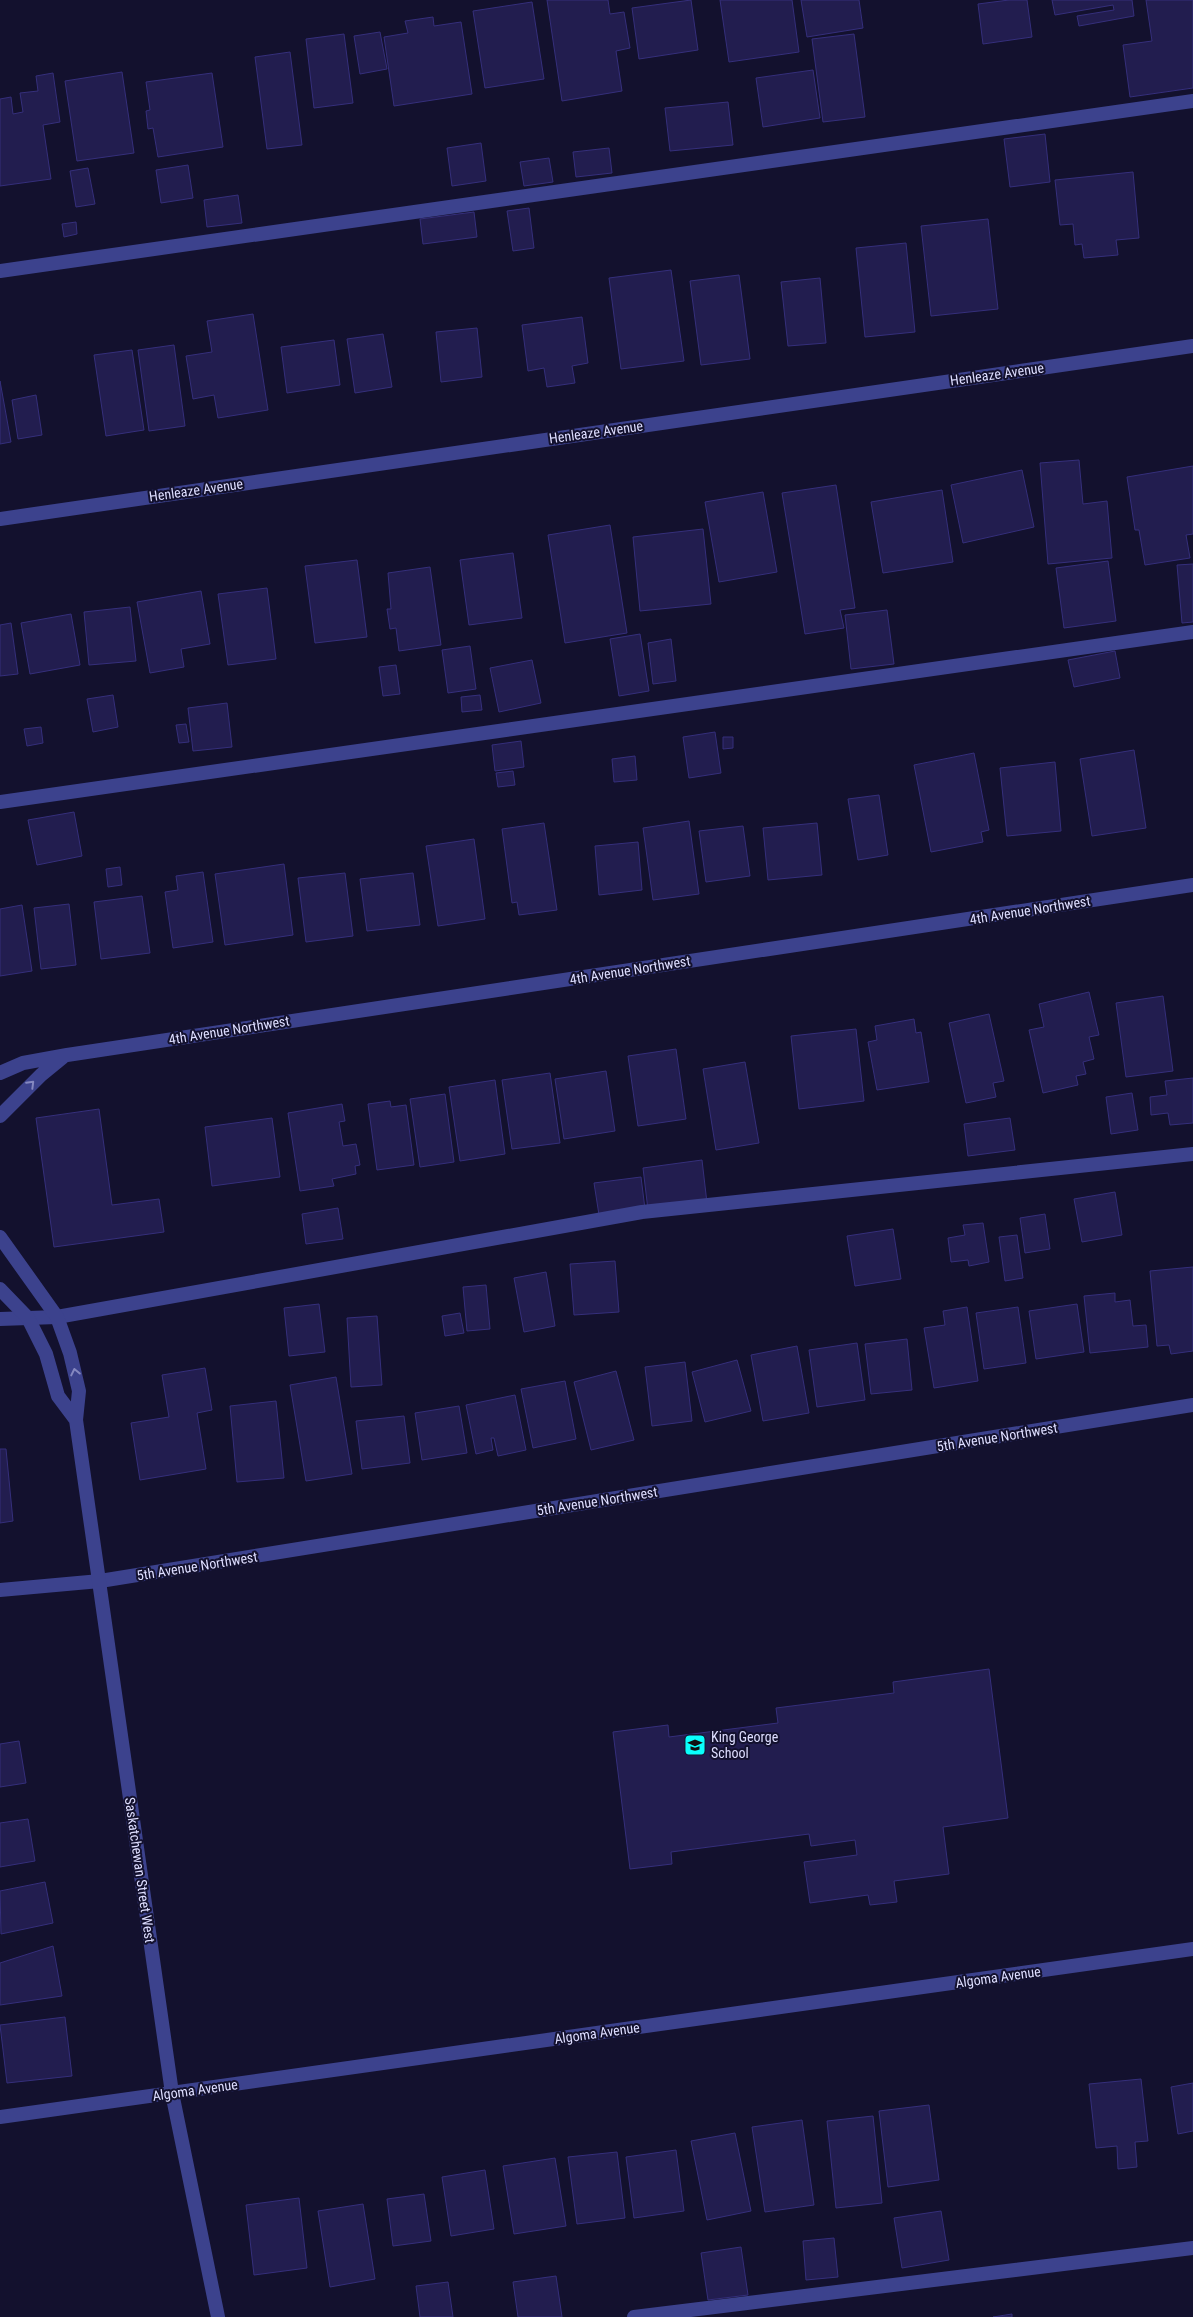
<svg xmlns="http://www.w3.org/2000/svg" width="1193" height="2317" viewBox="0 0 1193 2317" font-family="'Roboto Condensed',sans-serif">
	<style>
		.building { fill: #221d4f; stroke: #352f7b }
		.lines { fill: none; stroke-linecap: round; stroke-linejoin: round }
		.service { stroke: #3c428d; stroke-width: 14 }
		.minor { stroke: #3c428d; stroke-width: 14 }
		.tertiary { stroke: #3c428d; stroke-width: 14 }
		.oneway { stroke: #8588c0 }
		.labels { text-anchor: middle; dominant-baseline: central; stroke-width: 4; stroke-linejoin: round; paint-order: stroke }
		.street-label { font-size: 14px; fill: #dedeff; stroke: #13112e }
		.poi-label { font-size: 14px; fill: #dedeff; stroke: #13112e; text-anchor: start }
	</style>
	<rect width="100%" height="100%" fill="#13112e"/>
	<path class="building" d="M547 0H608L610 14 624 12 630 48 616 51 622 91 562 101Z
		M691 0 698 50 639 59 632 8Z
		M720 0H792L799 52 729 62Z
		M801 0H859L863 28 807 37Z
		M1009 0H1027L1032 37 983 44 978 4Z
		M1052 0H1132L1134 16 1079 26 1077 16 1114 10 1113 5 1055 15Z
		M1146 0H1193V88L1130 97 1123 45 1152 41Z
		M532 2 544 79 485 88 473 11Z
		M433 17 434 26 461 22 472 94 394 106 384 37 408 33 405 21Z
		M380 32 387 69 360 74 354 36Z
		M344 34 353 103 314 108 306 39Z
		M854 34 865 117 823 122 812 39Z
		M290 52 302 145 267 149 255 57Z
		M813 70 820 118 763 127 756 78Z
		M122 72 134 153 77 161 65 81Z
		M53 73 60 122 43 125 51 179 0 186V99L11 97 13 114 23 112 20 93 38 91 36 76Z
		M212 73 223 147 158 157 153 128 148 129 146 111 150 110 146 82Z
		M728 102 733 145 670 151 665 108Z
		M1045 134 1050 182 1010 187 1004 139Z
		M481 143 486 181 452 186 447 148Z
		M609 148 612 173 576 177 573 152Z
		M549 158 553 182 524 186 520 162Z
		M188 165 193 198 161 203 156 170Z
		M88 168 95 204 76 207 70 171Z
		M1133 172 1139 238 1116 240 1118 255 1084 258 1082 244 1075 245 1073 224 1060 225 1055 180Z
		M238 195 242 223 207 227 204 200Z
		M529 208 534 248 513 251 507 211Z
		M474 212 477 237 423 244 420 219Z
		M988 219 998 309 931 316 921 226Z
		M76 222 77 234 64 237 62 224Z
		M906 243 915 332 865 337 856 248Z
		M671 270 684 361 621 369 609 278Z
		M739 275 750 359 701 365 690 281Z
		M820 278 826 343 788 346 781 282Z
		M253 314 268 410 218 418 214 395 193 399 186 356 212 352 207 321Z
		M582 317 588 363 572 366 575 383 547 387 544 368 528 371 522 325Z
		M477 328 482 377 441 382 436 332Z
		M383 334 392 387 355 393 347 339Z
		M334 340 340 385 287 393 281 347Z
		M174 345 185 426 149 431 138 350Z
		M132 350 144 430 106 436 94 355Z
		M0 381 11 442 0 444Z
		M36 395 42 435 18 439 12 400Z
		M1079 460 1083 504 1107 501 1112 558 1048 564 1040 463Z
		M1193 466V534L1186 535 1190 558 1145 565 1139 530H1135L1127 477Z
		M1022 470 1034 527 963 543 951 485Z
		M836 485 855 608 840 610 844 628 805 634 782 493Z
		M942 490 953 562 883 573 871 502Z
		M763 492 777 572 719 582 705 502Z
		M610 525 627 633 565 643 548 535Z
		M703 529 711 604 640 611 633 537Z
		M513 553 522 618 469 625 460 560Z
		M357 560 367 637 315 643 305 566Z
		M1108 561 1116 621 1064 628 1056 568Z
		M1193 564V622L1182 623 1177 565Z
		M430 567 441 645 399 651 396 628 390 629 387 609H391L388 573Z
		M267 588 276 659 228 665 218 594Z
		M201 591 210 644 181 649 184 667 150 673 137 602Z
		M130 607 136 661 89 665 84 612Z
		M887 610 894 664 851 669 845 615Z
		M71 614 80 665 30 674 21 623Z
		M11 623 18 674 0 676V625Z
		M640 634 649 691 619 696 610 639Z
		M671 639 676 681 653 684 648 643Z
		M470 646 476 689 448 693 442 650Z
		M1115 651 1120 678 1074 687 1068 660Z
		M532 660 541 703 499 712 490 668Z
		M396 665 400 694 383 696 379 667Z
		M113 695 118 727 93 732 87 699Z
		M480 695 482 710 462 712 461 697Z
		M227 703 232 747 193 751 188 708Z
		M186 724 189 742 179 743 176 725Z
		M41 727 43 743 27 746 24 729Z
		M715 732 721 773 689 778 683 737Z
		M723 737H733V748L723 749Z
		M521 741 524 767 495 771 492 745Z
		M1134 750 1146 828 1092 836 1080 759Z
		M974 753 989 830 981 832 983 842 931 852 914 765Z
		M635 756 637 780 614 782 612 759Z
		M1055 762 1061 831 1007 836 1000 768Z
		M513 771 515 785 498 787 496 773Z
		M879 795 888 855 858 860 848 799Z
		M74 812 82 856 37 865 28 820Z
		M689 821 699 894 653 900 643 828Z
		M544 823 557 910 519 915 517 902 512 903 502 829Z
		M817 823 822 875 768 880 763 828Z
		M743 826 750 876 706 882 699 831Z
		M474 839 485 919 438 926 426 846Z
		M638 842 642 890 599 895 595 846Z
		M284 864 293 935 225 945 215 874Z
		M120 867 122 885 108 887 106 869Z
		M203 872 213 942 173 948 165 892 178 890 176 876Z
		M345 873 353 936 306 942 298 878Z
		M413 873 420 925 367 931 360 879Z
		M142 896 150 953 101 959 94 902Z
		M69 904 76 965 41 969 34 908Z
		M22 905 32 971 0 976V909Z
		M1089 992 1099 1035 1089 1037 1094 1059 1083 1062 1086 1074 1076 1076 1078 1085 1043 1093 1029 1030 1044 1027 1039 1004Z
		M1163 996 1173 1071 1126 1077 1116 1003Z
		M989 1014 1004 1081 993 1083 996 1097 966 1103 949 1023Z
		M914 1019 916 1033 921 1032 929 1082 877 1090 868 1042 877 1040 875 1026Z
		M856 1029 864 1101 799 1109 791 1036Z
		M676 1049 686 1119 638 1126 628 1056Z
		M745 1062 759 1143 716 1150 703 1069Z
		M606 1071 615 1131 564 1139 555 1079Z
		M550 1073 560 1143 512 1149 502 1080Z
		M1193 1078V1123L1170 1125 1168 1113 1151 1115 1150 1097 1167 1095 1165 1081Z
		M495 1080 505 1154 460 1161 449 1087Z
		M1132 1093 1138 1130 1111 1134 1106 1097Z
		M445 1094 454 1162 420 1167 410 1099Z
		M390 1101 391 1107 406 1105 414 1165 377 1170 368 1104Z
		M342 1104 345 1121 339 1122 343 1146 356 1144 360 1165 355 1166 356 1174 332 1179 334 1186 300 1191 288 1113Z
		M99 1109 112 1205 159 1199 164 1232 54 1247 36 1118Z
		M272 1118 280 1177 212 1186 205 1127Z
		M1010 1118 1015 1150 968 1156 964 1124Z
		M702 1160 707 1203 648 1210 643 1168Z
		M641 1177 645 1209 599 1215 594 1183Z
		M1115 1192 1122 1235 1082 1242 1074 1199Z
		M338 1208 343 1239 306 1244 302 1214Z
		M1045 1214 1050 1249 1025 1253 1020 1218Z
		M983 1223 989 1262 969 1266 968 1260 951 1262 948 1238 965 1235 963 1225Z
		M893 1229 901 1279 855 1286 847 1236Z
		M1017 1235 1023 1278 1005 1281 999 1237Z
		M615 1261 619 1312 574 1315 570 1264Z
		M1193 1267V1351L1171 1354 1169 1345 1157 1346 1150 1271Z
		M546 1272 555 1326 524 1332 514 1278Z
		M486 1285 490 1329 467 1331 463 1287Z
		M1115 1293V1302L1130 1300 1133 1326 1146 1325 1148 1347 1090 1353 1084 1296Z
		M319 1304 325 1352 289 1356 284 1308Z
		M1077 1304 1084 1352 1036 1359 1029 1311Z
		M967 1307 978 1381 934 1388 924 1328 945 1325 943 1311Z
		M1018 1307 1026 1363 984 1369 976 1313Z
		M460 1313 464 1333 445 1336 442 1316Z
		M377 1316 382 1385 351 1387 347 1318Z
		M907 1339 912 1390 871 1394 865 1344Z
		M857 1343 865 1400 817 1407 809 1350Z
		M797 1346 809 1413 763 1421 751 1355Z
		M737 1360 751 1411 705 1422 692 1372Z
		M685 1362 692 1421 652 1426 645 1367Z
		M205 1368 212 1410 197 1413 206 1469 140 1480 131 1423 169 1417 162 1375Z
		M616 1371 634 1440 591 1450 574 1382Z
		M336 1377 352 1474 306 1481 290 1385Z
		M565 1381 576 1439 533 1448 521 1389Z
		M515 1395 526 1450 498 1456 494 1438H491L493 1450 476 1454 466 1405Z
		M276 1401 284 1478 237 1482 230 1406Z
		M459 1406 467 1453 422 1460 415 1413Z
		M404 1416 410 1463 362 1469 356 1421Z
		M0 1449H6L13 1521 0 1523Z
		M989 1669 1008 1818 943 1827 949 1874 894 1881 897 1902 870 1905 868 1895 810 1903 804 1862 857 1855 855 1840 811 1846 809 1834 671 1852 672 1864 630 1869 613 1732 668 1725 669 1737 778 1723 776 1708 894 1693 893 1682Z
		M19 1741 26 1783 0 1787V1744Z
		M28 1819 35 1861 0 1867V1823Z
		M45 1882 53 1923 1 1934 0 1891Z
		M53 1946 62 1996 0 2005V1963Z
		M65 2017 72 2076 7 2083 0 2025Z
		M1141 2079 1148 2141 1135 2142 1137 2167 1118 2169 1117 2146 1096 2148 1089 2084Z
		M1193 2083V2131L1178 2134 1171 2087Z
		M929 2105 939 2180 888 2187 879 2111Z
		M873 2116 882 2203 836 2208 827 2121Z
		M802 2120 814 2205 765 2212 752 2127Z
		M735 2133 751 2211 707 2220 691 2141Z
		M676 2150 684 2211 634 2218 626 2157Z
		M617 2152 625 2218 577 2224 568 2157Z
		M555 2158 566 2226 514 2234 503 2166Z
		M485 2170 494 2229 451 2236 442 2177Z
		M424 2194 431 2241 393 2246 387 2199Z
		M299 2198 307 2268 254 2275 246 2205Z
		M363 2204 375 2279 330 2287 318 2211Z
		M941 2211 949 2260 902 2268 894 2218Z
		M834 2238 838 2277 806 2280 803 2241Z
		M741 2247 748 2295 708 2300 701 2253Z
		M556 2276 562 2317H518L513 2282Z
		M448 2282 453 2317H420L416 2286Z
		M1012 2314V2317H993Z"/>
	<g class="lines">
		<path class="service" d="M0 271 1193 101
			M0 802 1193 632
			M0 1319 57 1317 642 1212 1193 1154
			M634 2317 1193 2248"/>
		<path class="minor" d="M0 519 1193 346
			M0 1073 23 1063 67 1055 1193 885
			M0 1116 41 1075 63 1057
			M0 1590 100 1581 1193 1405
			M0 2117 1193 1949"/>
		<path class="tertiary" d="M0 1237 57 1317 70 1353 79 1391 76 1420 172 2093 218 2317
			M0 1289 28 1318 46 1354 58 1396 76 1420"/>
	</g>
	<defs><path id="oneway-chevron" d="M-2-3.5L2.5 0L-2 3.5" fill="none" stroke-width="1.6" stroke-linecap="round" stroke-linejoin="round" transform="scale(1.25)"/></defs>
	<g class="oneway">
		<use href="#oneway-chevron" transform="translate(31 1084) rotate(-45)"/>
		<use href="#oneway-chevron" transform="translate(75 1372) rotate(-102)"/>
	</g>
	<defs>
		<g id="school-square" transform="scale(1.125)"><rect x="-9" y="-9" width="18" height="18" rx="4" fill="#0afffc" stroke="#13112e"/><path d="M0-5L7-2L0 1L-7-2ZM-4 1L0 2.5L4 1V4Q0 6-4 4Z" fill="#111"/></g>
	</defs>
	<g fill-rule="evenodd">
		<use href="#school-square" x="695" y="1745"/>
	</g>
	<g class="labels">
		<g class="street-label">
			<text transform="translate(997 374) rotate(-8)">Henleaze Avenue</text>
			<text transform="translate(596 432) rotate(-8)">Henleaze Avenue</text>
			<text transform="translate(196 490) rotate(-8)">Henleaze Avenue</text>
			<text transform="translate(1030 910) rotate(-9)">4th Avenue Northwest</text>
			<text transform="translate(630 970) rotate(-9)">4th Avenue Northwest</text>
			<text transform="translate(229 1030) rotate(-9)">4th Avenue Northwest</text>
			<text transform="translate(997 1437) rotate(-9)">5th Avenue Northwest</text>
			<text transform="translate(597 1501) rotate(-9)">5th Avenue Northwest</text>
			<text transform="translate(197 1566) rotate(-9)">5th Avenue Northwest</text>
			<text transform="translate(140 1870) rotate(82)">Saskatchewan Street West</text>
			<text transform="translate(998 1977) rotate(-8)">Algoma Avenue</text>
			<text transform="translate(597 2033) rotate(-8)">Algoma Avenue</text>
			<text transform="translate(195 2090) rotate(-8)">Algoma Avenue</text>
		</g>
		<g class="poi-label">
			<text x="711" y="1737">King George<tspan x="711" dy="16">School</tspan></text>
		</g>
	</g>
</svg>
